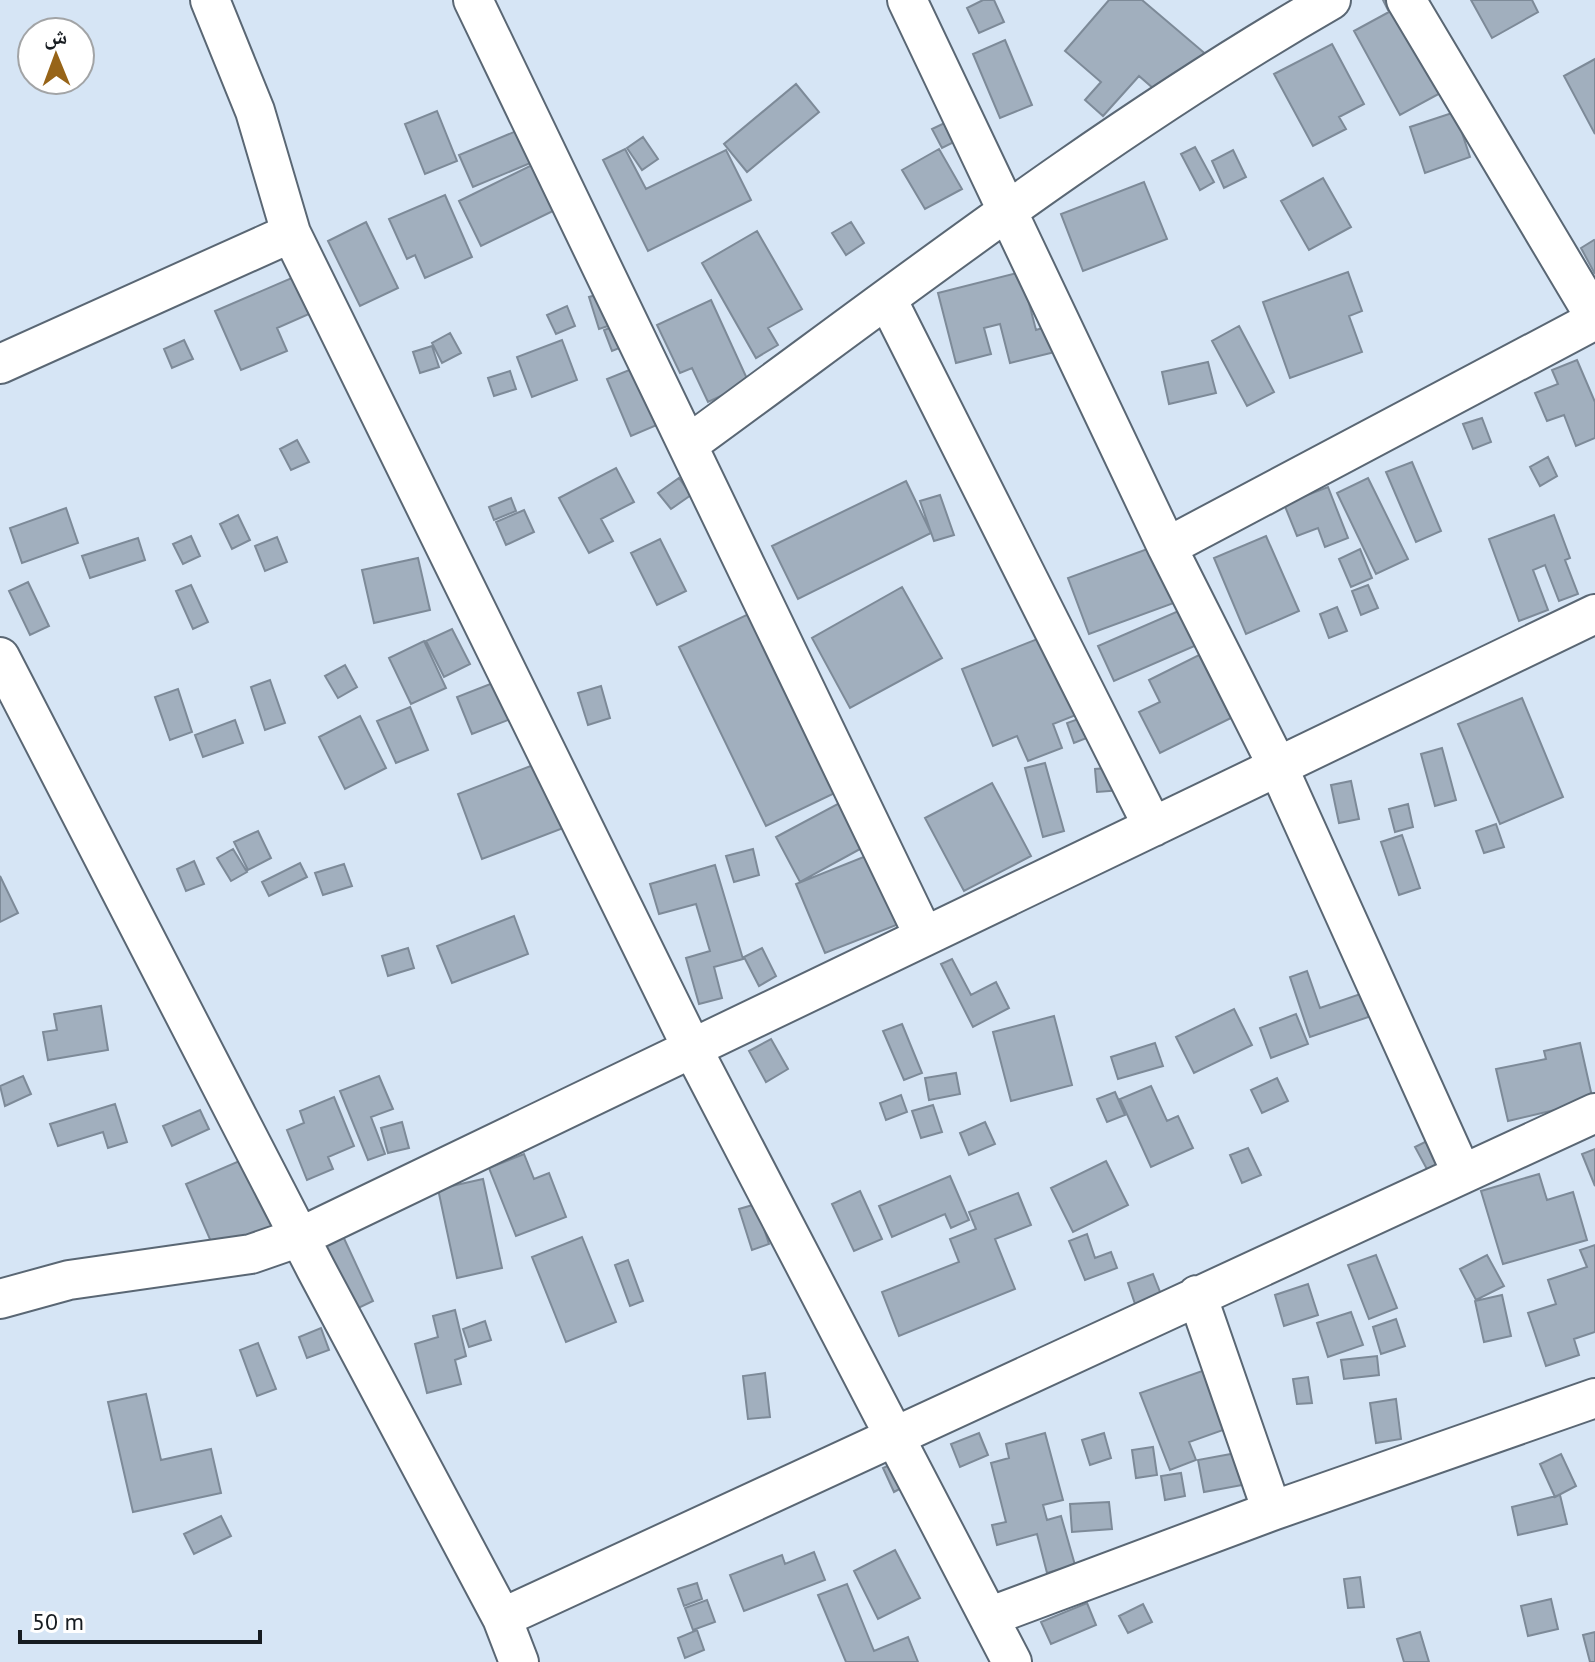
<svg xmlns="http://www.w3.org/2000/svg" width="1595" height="1662" viewBox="0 0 1595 1662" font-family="'PT Sans','Noto Naskh Arabic',sans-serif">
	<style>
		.building { fill: #a1afbe; stroke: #7d8a98; stroke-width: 2 }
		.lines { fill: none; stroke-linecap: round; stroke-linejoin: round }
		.minor-casing { stroke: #5a6774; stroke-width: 42 }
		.minor { stroke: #fff; stroke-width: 38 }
	</style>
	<rect width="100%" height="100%" fill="#d6e5f5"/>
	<path class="building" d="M983 0H994L1004 22 979 33 967 8Z
		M1109 0H1142L1208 56 1169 102 1139 76 1103 116 1085 100 1101 82 1065 51Z
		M1383 0H1412L1457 84 1400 115 1354 31 1389 12Z
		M1471 0H1532L1538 12 1492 38Z
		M1005 40 1032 105 1000 118 973 54Z
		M1332 44 1364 104 1339 117 1346 129 1313 146 1274 74Z
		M1595 59V134L1564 76Z
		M796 84 819 112 747 172 724 144Z
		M437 111 457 161 425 174 405 124Z
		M1455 112 1470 157 1425 173 1410 127Z
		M955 118 964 137 942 148 932 129Z
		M526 127 540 159 473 187 459 155Z
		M643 137 658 159 642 170 627 148Z
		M1195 147 1214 182 1200 190 1181 154Z
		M625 149 646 189 726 150 751 200 648 251 603 160Z
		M939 149 962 189 925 209 902 170Z
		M1233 150 1246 177 1224 188 1212 161Z
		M534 164 557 209 481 246 459 201Z
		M1323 178 1351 227 1309 250 1281 201Z
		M1144 182 1167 239 1083 271 1061 214Z
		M445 195 472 257 425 278 415 255 407 259 389 219Z
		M366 222 398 288 360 306 328 241Z
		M851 222 864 243 846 255 832 233Z
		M757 231 802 309 768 328 778 345 756 358 702 263Z
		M1594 240 1595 241V274L1581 248Z
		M1021 272 1036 330 1052 325 1059 351 1010 363 1000 324 984 328 991 354 956 363 938 293Z
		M1348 272 1362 311 1349 316 1362 352 1290 378 1263 302Z
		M294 277 309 314 277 328 287 351 241 370 215 311Z
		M613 290 623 321 599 329 589 297Z
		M711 300 749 383 708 402 692 368 680 373 657 325Z
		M567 306 575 326 556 334 547 315Z
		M629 321 637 341 612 351 604 330Z
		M1239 326 1274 392 1247 406 1212 341Z
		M450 333 461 353 442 363 432 343Z
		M184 340 193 359 172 368 164 349Z
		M562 340 577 380 532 397 517 357Z
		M432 346 439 367 420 373 413 352Z
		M654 360 678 416 631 436 607 379Z
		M1577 360 1595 402V438L1576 446 1564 415 1547 421 1535 393 1558 384 1552 370Z
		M1208 362 1216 393 1169 404 1162 372Z
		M510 371 516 389 494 396 488 378Z
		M1482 418 1491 442 1473 449 1463 424Z
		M297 440 309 462 291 470 280 449Z
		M1548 457 1557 476 1540 486 1530 467Z
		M1412 462 1441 531 1416 542 1386 472Z
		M616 468 634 502 601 519 613 541 589 553 559 498Z
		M679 478 691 495 671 509 658 493Z
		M1368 478 1408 559 1376 574 1337 493Z
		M906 481 931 533 798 599 772 546Z
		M1328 487 1348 538 1325 547 1318 528 1297 536 1284 504Z
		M940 495 954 535 934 541 920 501Z
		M511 498 516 511 494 520 489 507Z
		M66 508 78 543 22 563 10 528Z
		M524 510 534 532 506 545 496 522Z
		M238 515 250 540 232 549 220 524Z
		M1554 515 1570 558 1565 560 1578 594 1559 601 1545 565 1533 570 1548 610 1519 621 1489 539Z
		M191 536 200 556 183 564 173 544Z
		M1266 536 1299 611 1246 634 1214 558Z
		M277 537 287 562 265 571 255 546Z
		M138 538 145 560 90 578 82 556Z
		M660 539 686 591 657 605 631 553Z
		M1161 544 1182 600 1089 634 1068 578Z
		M1360 549 1372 578 1351 587 1339 559Z
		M418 558 430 610 374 623 362 570Z
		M28 582 49 626 30 635 9 591Z
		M191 585 208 622 193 629 176 591Z
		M1368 585 1378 608 1361 615 1352 591Z
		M902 587 942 658 850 708 812 638Z
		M1190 606 1206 641 1114 681 1098 646Z
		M1337 607 1347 631 1329 638 1320 614Z
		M755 611 841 790 766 826 679 647Z
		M452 629 470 664 444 677 426 641Z
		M1050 634 1081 713 1053 724 1062 748 1028 761 1017 736 993 746 962 669Z
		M424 641 446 688 411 704 389 658Z
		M1199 655 1231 718 1160 753 1139 712 1160 702 1149 680Z
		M345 665 357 687 338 698 325 676Z
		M511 676 526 713 472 734 457 697Z
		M270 680 285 723 265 730 251 687Z
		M601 686 610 718 588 725 578 693Z
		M178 689 192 732 170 740 155 697Z
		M1522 698 1563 797 1500 824 1458 724Z
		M410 707 428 750 396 763 377 721Z
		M1095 713 1102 732 1074 743 1067 723Z
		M360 716 386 768 345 789 319 737Z
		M235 720 243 743 203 757 195 735Z
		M1442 748 1456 800 1435 806 1421 754Z
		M541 762 566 827 482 859 458 794Z
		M1045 763 1064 831 1043 837 1025 768Z
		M1120 767 1122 790 1097 792 1095 769Z
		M1351 781 1359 819 1339 823 1331 785Z
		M992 783 1031 856 964 891 925 818Z
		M847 799 871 843 800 882 776 837Z
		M1408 804 1413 827 1395 832 1389 809Z
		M1496 824 1504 847 1484 853 1476 831Z
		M258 831 271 858 248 870 234 842Z
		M1402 835 1420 888 1399 895 1381 842Z
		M233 849 247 872 231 881 217 858Z
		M753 849 759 875 734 882 726 856Z
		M876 852 904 922 825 953 796 884Z
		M194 861 204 884 186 891 177 869Z
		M300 863 307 877 269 896 262 882Z
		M344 864 352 886 323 895 315 873Z
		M715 865 743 959 714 967 722 998 699 1004 686 958 710 951 696 904 659 914 650 884Z
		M0 876 18 913 0 922Z
		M514 916 528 954 452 983 437 946Z
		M408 948 414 968 388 976 382 956Z
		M762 948 776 976 759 986 744 957Z
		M952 959 971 995 996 982 1009 1008 973 1027 941 964Z
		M1307 971 1320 1008 1372 990 1380 1013 1310 1037 1290 977Z
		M101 1006 108 1050 48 1060 43 1032 57 1030 54 1014Z
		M1234 1009 1252 1045 1194 1073 1176 1037Z
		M1296 1014 1308 1044 1271 1058 1260 1028Z
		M1054 1016 1072 1085 1011 1101 993 1032Z
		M902 1024 922 1073 904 1080 883 1031Z
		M771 1039 788 1069 766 1082 749 1051Z
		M1155 1043 1163 1066 1118 1079 1111 1057Z
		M1580 1043 1593 1101 1508 1121 1496 1069 1546 1059 1544 1051Z
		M956 1073 960 1094 929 1100 925 1078Z
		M23 1076 31 1094 5 1106 0 1086Z
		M379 1076 393 1109 371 1117 385 1154 368 1160 340 1091Z
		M1277 1078 1288 1101 1262 1113 1251 1090Z
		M1151 1086 1167 1121 1178 1116 1193 1148 1151 1167 1120 1099Z
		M1115 1092 1125 1115 1107 1122 1097 1099Z
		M901 1095 907 1112 886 1120 880 1103Z
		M334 1097 354 1146 328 1157 333 1169 307 1180 287 1130 304 1123 300 1111Z
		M115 1104 127 1142 108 1148 103 1132 58 1146 50 1124Z
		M933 1105 942 1132 921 1138 912 1111Z
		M200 1110 209 1129 172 1146 163 1126Z
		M402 1122 409 1148 388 1153 381 1128Z
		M985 1122 995 1144 969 1155 960 1133Z
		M1435 1137 1449 1163 1429 1173 1415 1147Z
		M1248 1148 1261 1175 1242 1183 1230 1155Z
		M1595 1149V1186L1582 1154Z
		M524 1154 534 1179 549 1173 566 1217 516 1236 489 1168Z
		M251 1156 283 1233 219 1260 186 1184Z
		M1106 1161 1128 1205 1073 1232 1051 1188Z
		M1539 1174 1547 1200 1573 1192 1587 1240 1503 1264 1481 1191Z
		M950 1176 969 1220 951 1228 945 1214 892 1237 879 1206Z
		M483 1179 502 1268 457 1278 438 1189Z
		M860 1191 882 1239 854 1251 832 1204Z
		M1018 1193 1031 1225 995 1239 1015 1289 899 1336 882 1292 959 1262 950 1239 976 1229 969 1212Z
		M756 1204 769 1244 752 1250 739 1209Z
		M342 1234 373 1301 333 1320 301 1253Z
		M1087 1234 1095 1258 1111 1252 1117 1268 1085 1280 1069 1241Z
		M582 1237 616 1322 566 1342 532 1257Z
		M1595 1245V1332L1574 1339 1579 1355 1546 1366 1528 1313 1556 1304 1548 1280 1587 1267 1580 1250Z
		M1376 1255 1397 1308 1369 1319 1348 1265Z
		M1487 1255 1504 1286 1476 1300 1460 1269Z
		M628 1260 643 1301 630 1306 615 1265Z
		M1153 1274 1162 1297 1136 1307 1128 1283Z
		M1308 1284 1318 1315 1284 1326 1275 1295Z
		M1502 1295 1511 1336 1484 1342 1475 1301Z
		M455 1310 466 1356 455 1360 461 1384 427 1393 415 1344 438 1337 433 1316Z
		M1351 1312 1363 1345 1328 1357 1317 1323Z
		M1396 1319 1405 1346 1381 1354 1373 1327Z
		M485 1321 491 1340 469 1347 463 1329Z
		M321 1328 329 1350 307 1358 299 1337Z
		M258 1343 276 1389 257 1396 240 1350Z
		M1377 1356 1379 1375 1344 1379 1341 1360Z
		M1205 1370 1226 1429 1189 1442 1196 1460 1170 1470 1140 1393Z
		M765 1373 770 1417 748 1419 743 1376Z
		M1308 1377 1312 1403 1297 1404 1293 1379Z
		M146 1394 161 1460 211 1449 221 1493 133 1512 108 1402Z
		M1396 1399 1401 1439 1376 1443 1370 1403Z
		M979 1433 988 1455 960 1467 951 1444Z
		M1045 1433 1063 1500 1043 1505 1047 1520 1061 1516 1075 1565 1047 1573 1037 1534 997 1545 992 1525 1006 1522 991 1463 1009 1458 1006 1444Z
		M1104 1433 1111 1458 1090 1465 1082 1440Z
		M1153 1447 1157 1475 1136 1478 1132 1450Z
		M1258 1449 1264 1481 1204 1492 1198 1460Z
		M1561 1454 1576 1486 1555 1497 1540 1464Z
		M903 1459 914 1481 894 1492 883 1468Z
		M1181 1473 1185 1496 1165 1500 1161 1476Z
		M1560 1495 1567 1524 1518 1535 1512 1507Z
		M1109 1502 1112 1529 1072 1532 1070 1504Z
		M221 1516 231 1536 194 1554 184 1534Z
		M895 1550 920 1598 878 1619 854 1571Z
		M814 1552 825 1580 744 1611 730 1575 782 1555 785 1564Z
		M1360 1577 1364 1607 1348 1608 1344 1579Z
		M697 1583 702 1599 684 1606 678 1589Z
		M847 1584 874 1651 908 1637 918 1662H846L818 1595Z
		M1551 1599 1558 1629 1528 1636 1521 1606Z
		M707 1600 715 1622 693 1630 685 1608Z
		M1087 1603 1096 1625 1051 1644 1041 1622Z
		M1143 1604 1152 1622 1128 1633 1119 1616Z
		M697 1630 704 1650 685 1658 678 1638Z
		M1420 1632 1429 1662H1404L1397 1639Z
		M1595 1632V1662H1590L1583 1635Z"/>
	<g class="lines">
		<g class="minor-casing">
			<path id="minor" d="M210 0 255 111 291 233 692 1048 1012 1662
				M473 0 924 936
				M907 0 1167 547 1278 767 1462 1174
				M1406 0 1595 317
				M887 299 1153 827
				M0 364 291 233
				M689 444C899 291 1105 130 1331 0
				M1167 547 1595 320
				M0 657 316 1269 502 1618 519 1662
				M1197 1295 1272 1511
				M0 1299 69 1280 251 1254 300 1237 1595 614
				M991 1616 1272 1511 1595 1398
				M502 1618 1595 1113"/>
		</g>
		<use href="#minor" class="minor"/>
	</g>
	<g transform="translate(56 56) rotate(359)"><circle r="38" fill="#ffffff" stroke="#a2a4a6" stroke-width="2"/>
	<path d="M0-6L14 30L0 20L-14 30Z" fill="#976418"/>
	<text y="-12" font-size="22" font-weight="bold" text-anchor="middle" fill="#171c21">ش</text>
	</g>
	<path d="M20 1630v12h240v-12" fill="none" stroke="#171c21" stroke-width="4"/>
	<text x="32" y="1630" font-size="24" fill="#171c21" stroke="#ffffff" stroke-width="6" paint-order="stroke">50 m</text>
</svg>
